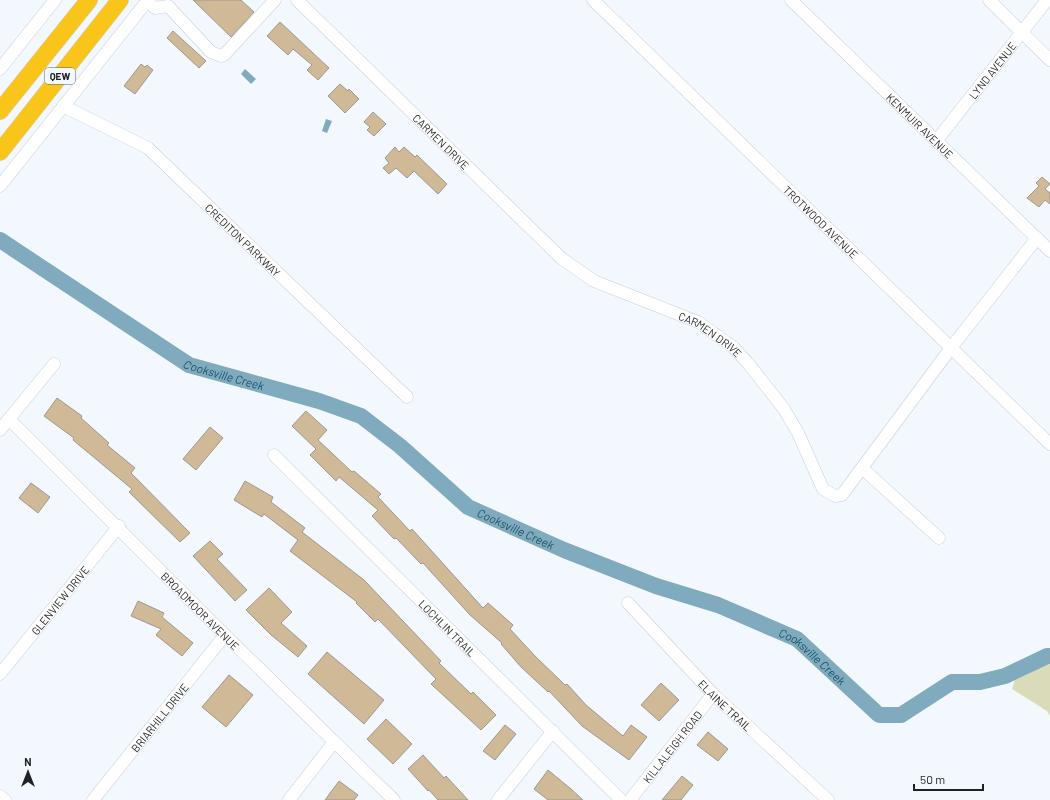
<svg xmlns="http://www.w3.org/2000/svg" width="1050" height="800" viewBox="0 0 1050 800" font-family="Barlow,sans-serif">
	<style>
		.green { fill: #dadcb9 }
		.water { fill: #80abbe }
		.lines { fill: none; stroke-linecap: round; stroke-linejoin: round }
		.river { stroke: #80abbe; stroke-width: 16 }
		.building { fill: #cfb996; stroke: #9e988f }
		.minor-casing { stroke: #c6ced7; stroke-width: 13 }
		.highway-casing { stroke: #d2d3d4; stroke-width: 18 }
		.minor { stroke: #fff; stroke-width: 12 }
		.highway { stroke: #f9c51b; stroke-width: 17 }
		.labels { text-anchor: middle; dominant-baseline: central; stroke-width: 4; stroke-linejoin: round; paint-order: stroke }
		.shield { fill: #f3f8fe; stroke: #5f6267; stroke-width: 1 }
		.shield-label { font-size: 10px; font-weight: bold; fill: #1f2226 }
		.street-label { font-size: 11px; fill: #1f2226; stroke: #f3f8fe }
		.water-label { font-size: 12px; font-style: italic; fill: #1b5368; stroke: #f3f8fe }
	</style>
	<rect width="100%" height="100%" fill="#f3f8fe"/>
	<path class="green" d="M1050 651V716L1047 711 1012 689 1020 664Z"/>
	<path class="water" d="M245 69 256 79 251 84 241 74Z
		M326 119 332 121 327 133 322 131Z"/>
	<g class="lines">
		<path class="river" id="s1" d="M0 240 189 365 319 401 361 416 400 446 468 507 564 550 656 586 718 605 797 639 879 715H901L952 682H980L1005 676 1047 656H1050"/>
	</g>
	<path class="building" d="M193 0H241L254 12 231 37Z
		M280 22 329 68 318 80 307 70 312 65 293 49 288 55 267 36Z
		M173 31 206 61 199 68 167 38Z
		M141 64 145 67 147 65 153 70 135 94 124 86Z
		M340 84 348 91 349 89 359 99 345 113 328 96Z
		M373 112 386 124 374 136 367 130 370 127 364 122Z
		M395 147 399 152 404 147 415 157 417 155 447 184 438 194 414 171 407 178 396 168 389 174 383 168 389 163 385 158Z
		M1042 177 1050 184 1045 189 1050 193V204L1045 200 1039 207 1027 198 1039 186 1036 183Z
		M57 398 82 416 81 418 109 443 107 445 135 468 131 473 190 533 180 542 129 492 132 489 73 440 74 438 44 416Z
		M306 411 327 430 318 440 352 472 354 471 381 494 378 497 410 531 412 529 483 608 488 603 513 625 510 629 535 656 565 685 567 684 586 705 623 736 631 725 647 737 629 760 582 726 549 691 548 692 521 667 501 644 502 643 470 615 423 563 421 564 396 538 394 539 372 516 378 510 339 477 336 481 310 455 316 449 292 426Z
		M210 427 223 438 196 470 183 459Z
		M245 481 273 497 271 502 305 528 302 532 364 580 441 661 439 663 471 694 473 692 496 715 481 730 431 684 436 679 378 619 375 622 356 603 357 602 290 551 298 540 264 514 262 517 234 500Z
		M31 483 50 497 38 513 19 498Z
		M210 541 223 554 217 559 247 590 235 601 193 556Z
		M269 588 292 612 281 623 307 646 298 657 270 634 246 610Z
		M138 601 164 613 162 617 193 643 182 656 156 635 161 629 131 616Z
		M327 652 384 700 364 724 308 674Z
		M229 675 253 695 226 727 202 707Z
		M661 683 679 700 659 721 641 705Z
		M386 719 412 744 393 764 367 739Z
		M505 725 516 734 495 760 483 751Z
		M708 732 728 749 718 761 697 745Z
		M423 755 444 778 446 776 468 800H438L429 790 428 791 408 769Z
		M548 770 571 789 583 800H548L534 789Z
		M682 776 693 785 681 800H662Z
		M339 781 358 795 354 800H325Z"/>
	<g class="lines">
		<g class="minor-casing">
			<g id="minor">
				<path id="s2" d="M297 0 561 258 594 281 698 322 733 347 747 362 784 409 798 433 823 489 835 496 842 495 844 492 951 348 1037 238"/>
				<path id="s3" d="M593 0 1050 444"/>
				<path id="s4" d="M791 0 1050 251"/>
				<path d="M989 0 1050 60"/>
				<path d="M147 1 155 8 168 6 211 52 221 56 224 55 275 0"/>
				<path d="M0 69 55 0"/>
				<path id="s5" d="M63 106 148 148 407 397"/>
				<path id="s6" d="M937 140 1047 0"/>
				<path d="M0 186 148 0"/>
				<path id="s7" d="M9 419 225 635 394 800"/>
				<path d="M0 430 54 364"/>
				<path id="s8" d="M274 455 621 800"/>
				<path d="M862 468 939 538"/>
				<path id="s9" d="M628 603 713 694 828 800"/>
				<path id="s10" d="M0 674 119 526"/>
				<path d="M0 796 5 800"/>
				<path id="s11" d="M93 800 225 635"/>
				<path d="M289 800 334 742"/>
				<path d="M498 800 553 731"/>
				<path id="s12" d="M630 800 713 694"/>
			</g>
		</g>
		<g class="highway-casing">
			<path id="highway" d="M0 111 89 0
				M0 152 120 0"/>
		</g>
		<use href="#minor" class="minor"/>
		<use href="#highway" class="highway"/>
	</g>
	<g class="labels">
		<rect class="shield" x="45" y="68" width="30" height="16" rx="3"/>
		<g class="shield-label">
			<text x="60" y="76">QEW</text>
		</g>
		<g class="street-label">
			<text stroke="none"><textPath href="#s6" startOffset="89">LYND AVENUE</textPath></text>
			<text stroke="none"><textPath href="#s4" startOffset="180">KENMUIR AVENUE</textPath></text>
			<text stroke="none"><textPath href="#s2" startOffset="202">CARMEN DRIVE</textPath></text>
			<text stroke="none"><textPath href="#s3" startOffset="318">TROTWOOD AVENUE</textPath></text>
			<text stroke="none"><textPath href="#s5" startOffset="227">CREDITON PARKWAY</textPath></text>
			<text stroke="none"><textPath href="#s2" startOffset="538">CARMEN DRIVE</textPath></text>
			<text stroke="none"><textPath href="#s10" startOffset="95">GLENVIEW DRIVE</textPath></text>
			<text stroke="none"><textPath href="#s7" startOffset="271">BROADMOOR AVENUE</textPath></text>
			<text stroke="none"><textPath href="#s8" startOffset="245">LOCHLIN TRAIL</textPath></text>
			<text stroke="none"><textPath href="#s9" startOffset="141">ELAINE TRAIL</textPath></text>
			<text stroke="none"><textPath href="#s11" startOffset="106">BRIARHILL DRIVE</textPath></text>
			<text stroke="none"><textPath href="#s12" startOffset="68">KILLALEIGH ROAD</textPath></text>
		</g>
		<g class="water-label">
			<text stroke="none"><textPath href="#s1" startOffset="263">Cooksville Creek</textPath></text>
			<text stroke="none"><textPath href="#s1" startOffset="599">Cooksville Creek</textPath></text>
			<text stroke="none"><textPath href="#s1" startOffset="924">Cooksville Creek</textPath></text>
		</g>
	</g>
	<g transform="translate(28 772)" stroke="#f3f8fe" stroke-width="3" paint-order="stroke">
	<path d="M0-3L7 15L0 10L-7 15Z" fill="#1f2226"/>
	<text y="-6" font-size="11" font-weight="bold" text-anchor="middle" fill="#1f2226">N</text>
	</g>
	<path d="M914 784v6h69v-6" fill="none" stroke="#1f2226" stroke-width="2"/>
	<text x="920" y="784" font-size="12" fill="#1f2226" stroke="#f3f8fe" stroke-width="3" paint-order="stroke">50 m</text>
</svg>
